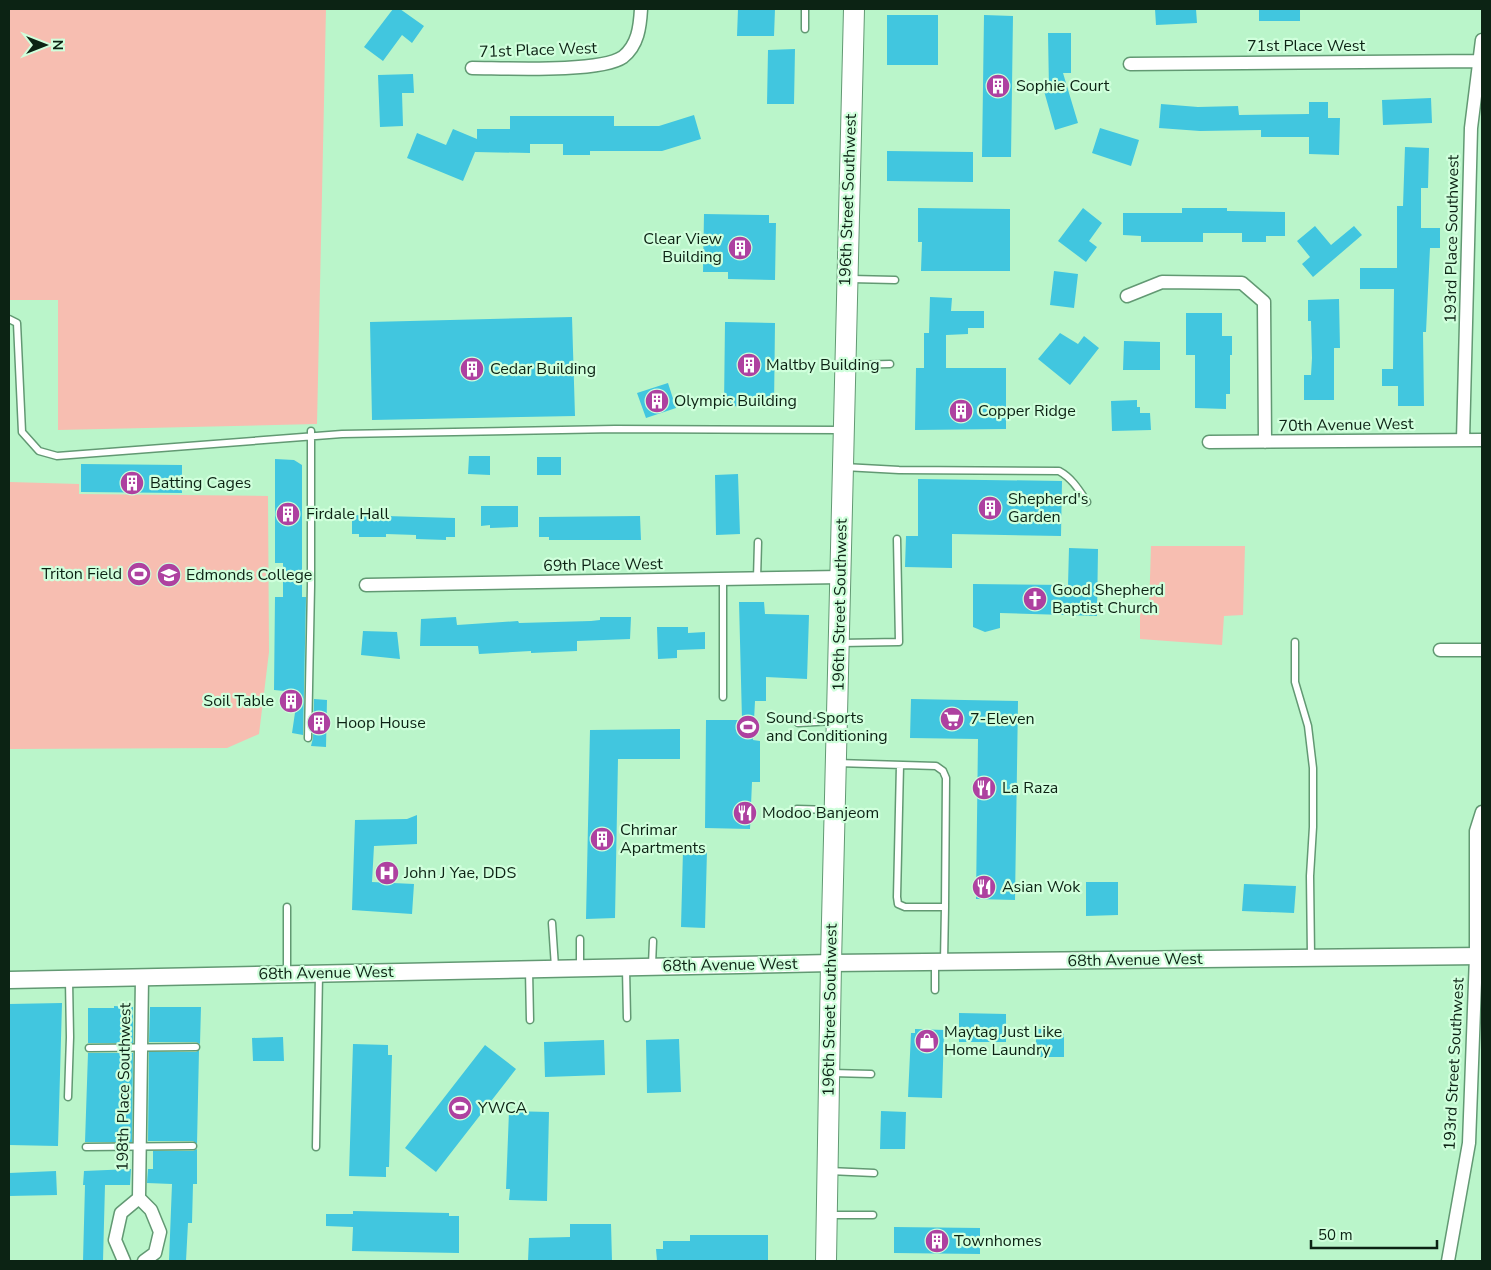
<svg xmlns="http://www.w3.org/2000/svg" width="1491" height="1270" viewBox="0 0 1491 1270" font-family="'Nunito Sans',sans-serif">
	<style>
		.green { fill: #f7beb1 }
		.building { fill: #41c6df }
		.lines { fill: none; stroke-linecap: round; stroke-linejoin: round }
		.service-casing { stroke: #629973; stroke-width: 9 }
		.minor-casing { stroke: #629973; stroke-width: 15 }
		.tertiary-casing { stroke: #629973; stroke-width: 19 }
		.primary-casing { stroke: #629973; stroke-width: 22 }
		.service { stroke: #fff; stroke-width: 6 }
		.minor { stroke: #fff; stroke-width: 12 }
		.tertiary { stroke: #fff; stroke-width: 16 }
		.primary { stroke: #fff; stroke-width: 20 }
		.labels { text-anchor: middle; dominant-baseline: central; stroke-width: 4.5; stroke-linejoin: round; paint-order: stroke }
		.street-label { font-size: 16px; fill: #0c2314; stroke: #d0ffdc }
		.poi-label { font-size: 16px; fill: #0c2314; stroke: #d0ffdc; text-anchor: start }
	</style>
	<rect width="100%" height="100%" fill="#baf5ca"/>
	<path class="green" d="M9 9H326L317 424 58 430V300H9Z
		M10 482 79 484V494L268 496 269 652 259 734 227 748 9 749V483Z
		M1151 546H1245L1243 615 1224 616 1222 645 1140 639V609L1149 610Z"/>
	<path class="building" d="M393 9H400L424 26 412 43 402 35 383 61 364 47Z
		M738 9H775L774 36H737Z
		M1155 9H1196L1197 23 1156 25Z
		M1259 9H1300V21H1259Z
		M887 15H938V65H887Z
		M984 15 1013 16 1011 157H982Z
		M1048 33H1071V73H1063L1078 123 1055 130 1044 91 1049 90Z
		M795 49 794 104H767L768 50Z
		M413 74 414 93H402L403 126 380 127 378 75Z
		M1431 98 1432 123 1383 125 1382 100Z
		M1309 102H1328V118H1340L1339 155 1309 154V137H1261V130L1200 131 1159 128 1161 104 1198 107 1238 106 1239 115 1309 114Z
		M694 115 701 139 662 151H590V155H563V144H530V153L475 152 463 181 407 158 417 133 446 145 453 129 477 139V129H510V116H614V126H659Z
		M1100 128 1139 140 1131 166 1092 153Z
		M1405 147 1429 148 1428 188H1421V228H1440V248H1430L1426 332H1423L1424 406H1398V386H1382V369H1393L1394 289H1360V268H1397V206H1403Z
		M887 151 973 152V182L887 181Z
		M918 208 1010 209V271H921L922 242H918Z
		M1083 208 1102 223 1089 241 1097 247 1086 262 1058 241Z
		M1182 208H1227V211L1285 212V236H1266V242H1242V233H1203V242H1141V236L1123 235V213H1182Z
		M704 214 769 215V223H776L775 280 728 279V272H703Z
		M1315 226 1331 245 1354 226 1362 235 1313 277 1302 264 1310 257 1297 241Z
		M1054 271 1078 274 1074 308 1050 305Z
		M930 297 952 298 951 311H984V328H968V334L946 335V368H1006V429L915 430 916 368H924V333H929Z
		M1339 299 1340 348H1334V400H1304V375H1311L1312 358 1311 321H1308V300Z
		M1186 313H1222V336H1232V355H1230V394H1226V409L1195 408V355H1186Z
		M572 317 575 416 372 420 370 322Z
		M725 322 775 323 774 407 724 406Z
		M1060 333 1078 344 1084 336 1099 348 1070 385 1038 359Z
		M1124 341 1160 342V370H1123Z
		M668 383 676 408 646 418 637 393Z
		M1137 400V407H1140V413H1150L1151 430 1112 431 1111 401Z
		M469 456H490V475L468 474Z
		M537 457H561V475H537Z
		M275 459 294 460 302 465V597H306L303 735 292 733 296 706H285V691L274 690 275 597H283V563H275Z
		M81 464 182 465V493L81 492Z
		M738 474 740 534 716 535 715 475Z
		M918 479 1062 481 1061 536 952 534V568L905 567 906 536H918Z
		M481 506H518V527L490 528V525L481 526Z
		M352 515 455 518V537H446V540L416 539V535L386 534V537H359V534H352Z
		M640 516 641 540H549V537H539V517Z
		M1069 548 1098 549 1097 616 1000 613V628L985 632 973 627V584L1068 585Z
		M739 602H764L765 614 809 615 807 679 766 677V701H755L753 740 760 741V782H752L750 829 705 828 706 720H742Z
		M456 617 457 625 518 621 519 623 591 621 600 620V617H631L630 639 577 641V651L531 653V651L479 654 478 646H420L421 619Z
		M657 627H688V633L705 632V649L677 650V658L658 659Z
		M363 631 397 632 400 659 361 655Z
		M314 699 327 700 326 747 311 746 313 738Z
		M911 699 1018 701 1015 900 976 899 978 739 910 738Z
		M680 729V759H618L615 918 586 919 590 730Z
		M417 815V844L374 846 372 882 414 884 412 914 352 910 355 820 407 819Z
		M683 850H707L705 928 681 927Z
		M1086 882H1118V915L1086 916Z
		M1244 884 1296 886 1294 913 1242 911Z
		M62 1003 58 1146 9 1145V1004Z
		M114 1006 133 1007V1043H88V1008H114Z
		M150 1007H201L200 1044 196 1042H149Z
		M959 1013 1006 1014V1042H959Z
		M915 1029 944 1030 942 1098 908 1097 911 1033H915Z
		M1036 1029H1055V1032H1064V1057H1036Z
		M283 1037 284 1061H253L252 1038Z
		M679 1039 681 1092 647 1093 646 1040Z
		M604 1040 605 1075 545 1077 544 1042Z
		M353 1044 388 1045V1055H392L389 1167H386V1177L349 1176Z
		M485 1045 516 1069 436 1172 405 1148Z
		M199 1050 197 1144 193 1141H148L149 1052H196Z
		M88 1053H133L132 1142H85Z
		M509 1111 549 1112 547 1201 509 1200 510 1189H506Z
		M881 1111 906 1112 905 1149H880Z
		M197 1149V1184H193L192 1223H188L186 1261H169L172 1184 147 1183 148 1169H153V1151H193Z
		M131 1169 130 1185H105L103 1261H83L85 1185H83L84 1171Z
		M56 1171 57 1195 9 1196V1173Z
		M353 1211 449 1213V1216H459V1253L352 1251 353 1227 326 1226V1214H353Z
		M570 1224H611L612 1261H528L529 1238 570 1237Z
		M894 1227 980 1228V1254L894 1253Z
		M690 1235H768V1261H657L656 1249H663V1241H690Z"/>
	<g class="lines">
		<g class="service-casing">
			<path id="service" d="M805 29V9
				M851 279 895 280
				M9 319 17 323 22 432 39 451 57 456 342 434 615 429 842 430
				M848 365 890 364
				M844 467 899 470 1059 471C1072 478 1079 490 1087 502
				M723 579V697
				M757 579 758 542
				M1295 642V682L1308 726 1313 768V827L1310 876 1311 956
				M841 643 899 642 897 539
				M798 723 834 721
				M308 738 311 586V431
				M837 763 936 766 943 771 946 778 945 907H905L898 904 897 897 900 765
				M797 809 833 810
				M287 907V973
				M552 923 555 967
				M580 939V968
				M944 961 945 907
				M935 963V990
				M652 965 653 941
				M626 968 627 1018
				M529 970 530 1020
				M89 1048 196 1047
				M832 1073 871 1074
				M68 1097 70 1037 69 980
				M86 1147 193 1146
				M316 1147 319 974
				M829 1171 874 1173
				M830 1215H873"/>
		</g>
		<g class="minor-casing">
			<path id="minor" d="M1130 64 1482 61
				M472 68C503 68 600 73 623 57 638 45 640 27 641 9
				M1127 296 1162 282 1242 283 1264 302 1265 442
				M1463 440 1471 128 1482 40
				M1209 442 1482 440
				M366 585 841 577
				M1440 650H1482
				M142 977 139 1198 151 1210 160 1232 155 1253 144 1261
				M124 1261 115 1240 121 1213 139 1198
				M1448 1261 1469 1143 1476 956V831L1482 812"/>
		</g>
		<g class="tertiary-casing">
			<path id="tertiary" d="M9 980 831 963 1482 956"/>
		</g>
		<g class="primary-casing">
			<path id="primary" d="M826 1261 831 963 854 9"/>
		</g>
		<use href="#service" class="service"/>
		<use href="#minor" class="minor"/>
		<use href="#tertiary" class="tertiary"/>
		<use href="#primary" class="primary"/>
	</g>
	<defs>
		<g id="building-disc" transform="scale(1.25)"><circle r="9.5" fill="#ae41a0" stroke="#d0ffdc"/><path d="M-4-6H4V6H1V3H-1V6H-4ZM-2.5-4.3h1.7v1.8h-1.7ZM.8-4.3h1.7v1.8H.8ZM-2.5-1h1.7V.8h-1.7ZM.8-1h1.7V.8H.8Z" fill="#fff"/></g>
		<g id="stadium-disc" transform="scale(1.25)"><circle r="9.5" fill="#ae41a0" stroke="#d0ffdc"/><path d="M0-5a6.5 5 0 1 0 0 10a6.5 5 0 1 0 0-10ZM-3.5-1.8h7v3.6h-7Z" fill="#fff"/></g>
		<g id="university-disc" transform="scale(1.25)"><circle r="9.5" fill="#ae41a0" stroke="#d0ffdc"/><path d="M0-5L7-2L0 1L-7-2ZM-4 1L0 2.5L4 1V4Q0 6-4 4Z" fill="#fff"/></g>
		<g id="church-disc" transform="scale(1.25)"><circle r="9.5" fill="#ae41a0" stroke="#d0ffdc"/><path d="M-1.2-6h2.4v3.5h3.3v2.4h-3.3V6h-2.4V-.1h-3.3v-2.4h3.3Z" fill="#fff"/></g>
		<g id="supermarket-disc" transform="scale(1.25)"><circle r="9.5" fill="#ae41a0" stroke="#d0ffdc"/><path d="M-6-5.5h2.5l.6 2H6L4.5 2H-2.5L-4.4-4H-6ZM-1.5 3.2a1.3 1.3 0 1 0 .1 0ZM3 3.2a1.3 1.3 0 1 0 .1 0Z" fill="#fff"/></g>
		<g id="restaurant-disc" transform="scale(1.25)"><circle r="9.5" fill="#ae41a0" stroke="#d0ffdc"/><path d="M-5-6h1v4h1v-4h1v4h1v-4h1v5L-1.5 .5V6h-2V.5L-5-1ZM5-6V6H3V1.5H1.5Q1.5-4 5-6Z" fill="#fff"/></g>
		<g id="hospital-disc" transform="scale(1.25)"><circle r="9.5" fill="#ae41a0" stroke="#d0ffdc"/><path d="M-5-5h3v3.5h4V-5h3V5h-3V1.5h-4V5h-3Z" fill="#fff"/></g>
		<g id="shop-disc" transform="scale(1.25)"><circle r="9.5" fill="#ae41a0" stroke="#d0ffdc"/><path d="M-5-2.5h2.3a2.7 3.5 0 0 1 5.4 0H5L5.5 6h-11ZM-1.5-2.5h3a1.5 2.3 0 0 0-3 0Z" fill="#fff"/></g>
	</defs>
	<g fill-rule="evenodd">
		<use href="#building-disc" x="998" y="86"/>
		<use href="#building-disc" x="740" y="248"/>
		<use href="#building-disc" x="749" y="365"/>
		<use href="#building-disc" x="472" y="369"/>
		<use href="#building-disc" x="657" y="401"/>
		<use href="#building-disc" x="961" y="411"/>
		<use href="#building-disc" x="132" y="483"/>
		<use href="#building-disc" x="990" y="508"/>
		<use href="#building-disc" x="288" y="514"/>
		<use href="#stadium-disc" x="139" y="574"/>
		<use href="#university-disc" x="169" y="575"/>
		<use href="#church-disc" x="1035" y="599"/>
		<use href="#building-disc" x="291" y="701"/>
		<use href="#supermarket-disc" x="952" y="719"/>
		<use href="#building-disc" x="319" y="723"/>
		<use href="#stadium-disc" x="748" y="727"/>
		<use href="#restaurant-disc" x="984" y="788"/>
		<use href="#restaurant-disc" x="745" y="813"/>
		<use href="#building-disc" x="602" y="839"/>
		<use href="#hospital-disc" x="387" y="873"/>
		<use href="#restaurant-disc" x="984" y="887"/>
		<use href="#shop-disc" x="927" y="1041"/>
		<use href="#stadium-disc" x="460" y="1108"/>
		<use href="#building-disc" x="937" y="1241"/>
	</g>
	<g class="labels">
		<g class="street-label">
			<text x="1306" y="46">71st Place West</text>
			<text transform="translate(538 50) rotate(-2)">71st Place West</text>
			<text transform="translate(848 200) rotate(-88)">196th Street Southwest</text>
			<text transform="translate(1452 239) rotate(-89)">193rd Place Southwest</text>
			<text transform="translate(1346 425) rotate(-1)">70th Avenue West</text>
			<text transform="translate(603 565) rotate(-1)">69th Place West</text>
			<text transform="translate(840 605) rotate(-89)">196th Street Southwest</text>
			<text transform="translate(1135 960) rotate(-1)">68th Avenue West</text>
			<text transform="translate(730 965) rotate(-1)">68th Avenue West</text>
			<text transform="translate(326 973) rotate(-1)">68th Avenue West</text>
			<text transform="translate(830 1010) rotate(-89)">196th Street Southwest</text>
			<text transform="translate(1454 1064) rotate(-87)">193rd Street Southwest</text>
			<text transform="translate(124 1087) rotate(-89)">198th Place Southwest</text>
		</g>
		<g class="poi-label">
			<text x="1016" y="86">Sophie Court</text>
			<text x="722" y="239" text-anchor="end">Clear View<tspan x="722" dy="18">Building</tspan></text>
			<text x="766" y="365">Maltby Building</text>
			<text x="490" y="369">Cedar Building</text>
			<text x="674" y="401">Olympic Building</text>
			<text x="978" y="411">Copper Ridge</text>
			<text x="150" y="483">Batting Cages</text>
			<text x="1008" y="499">Shepherd's<tspan x="1008" dy="18">Garden</tspan></text>
			<text x="306" y="514">Firdale Hall</text>
			<text x="122" y="574" text-anchor="end">Triton Field</text>
			<text x="186" y="575">Edmonds College</text>
			<text x="1052" y="590">Good Shepherd<tspan x="1052" dy="18">Baptist Church</tspan></text>
			<text x="274" y="701" text-anchor="end">Soil Table</text>
			<text x="766" y="718">Sound Sports<tspan x="766" dy="18">and Conditioning</tspan></text>
			<text x="970" y="719">7-Eleven</text>
			<text x="336" y="723">Hoop House</text>
			<text x="1002" y="788">La Raza</text>
			<text x="762" y="813">Modoo Banjeom</text>
			<text x="620" y="830">Chrimar<tspan x="620" dy="18">Apartments</tspan></text>
			<text x="404" y="873">John J Yae, DDS</text>
			<text x="1002" y="887">Asian Wok</text>
			<text x="944" y="1032">Maytag Just Like<tspan x="944" dy="18">Home Laundry</tspan></text>
			<text x="478" y="1108">YWCA</text>
			<text x="954" y="1241">Townhomes</text>
		</g>
	</g>
	<rect width="1491" height="1270" fill="none" stroke="#0c2314" stroke-width="20"/>
	<g transform="translate(45 45) rotate(90)" stroke="#d0ffdc" stroke-width="4" paint-order="stroke">
	<path d="M0-4L9 19L0 12L-9 19Z" fill="#0c2314"/>
	<text y="-8" font-size="14" font-weight="bold" text-anchor="middle" fill="#0c2314">N</text>
	</g>
	<path d="M1311 1240v8h126v-8" fill="none" stroke="#0c2314" stroke-width="2.5"/>
	<text x="1318" y="1240" font-size="15" fill="#0c2314" stroke="#d0ffdc" stroke-width="4" paint-order="stroke">50 m</text>
</svg>
